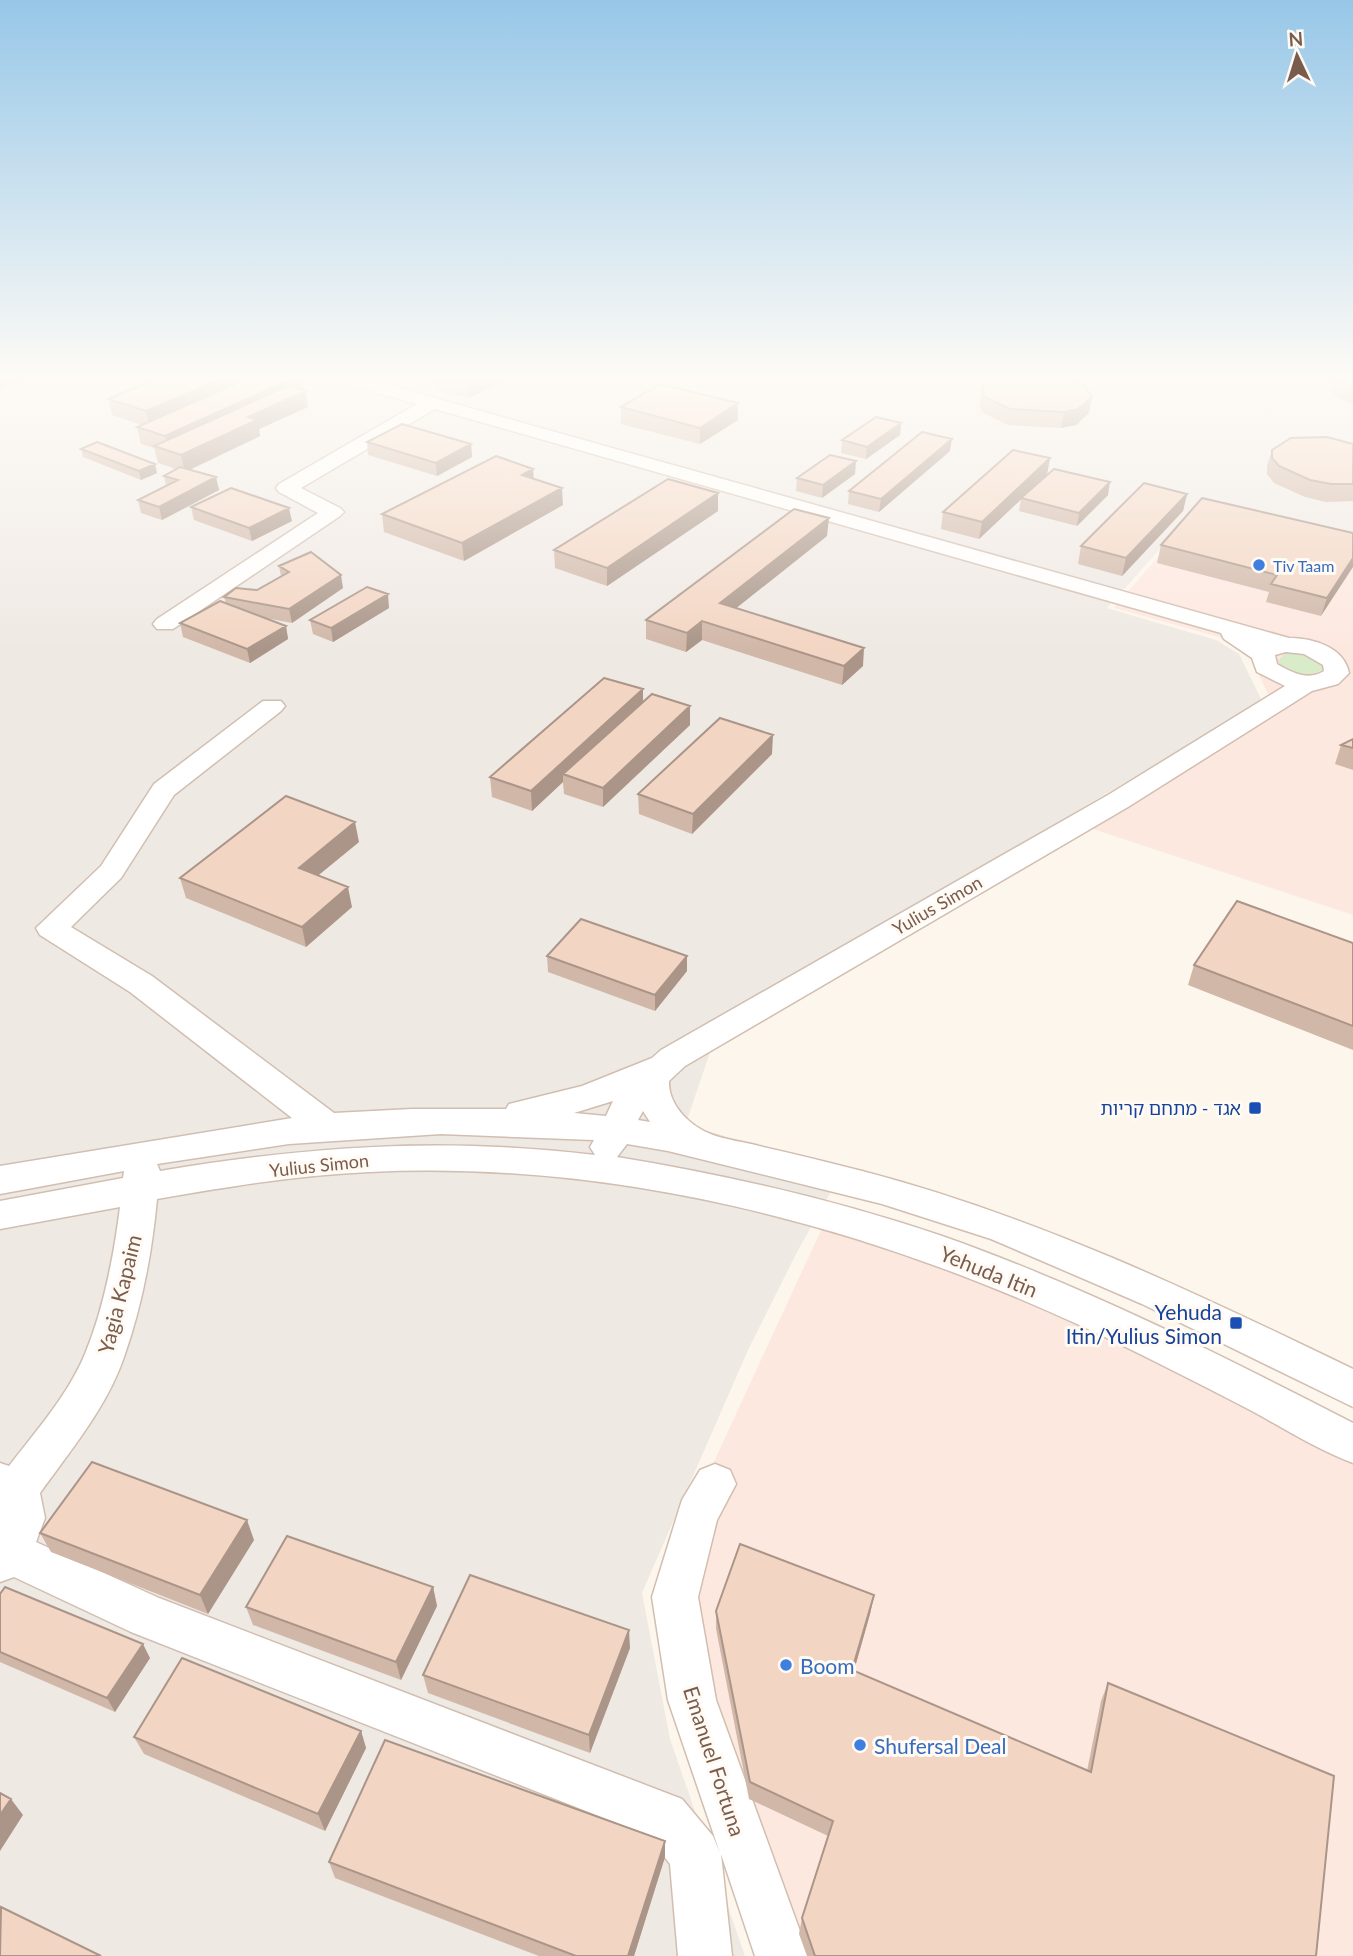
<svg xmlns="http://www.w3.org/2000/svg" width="1353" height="1956" viewBox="0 0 1353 1956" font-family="Lato,'Noto Sans Hebrew',sans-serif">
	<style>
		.commercial { fill: #fde8e0 }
		.industrial { fill: #efe9e4 }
		.green { fill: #d8ecc9 }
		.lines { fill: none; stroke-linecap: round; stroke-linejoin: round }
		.minor-casing { stroke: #d1beb0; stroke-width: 3 }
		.minor { fill: #fff; fill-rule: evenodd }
		.wall { fill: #d1b7a8 }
		.shaded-wall { fill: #aa9588 }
		.building { fill: #f3d5c3; stroke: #aa9588; stroke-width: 2 }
		.shop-dot { fill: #3f7fe0; stroke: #fffaf3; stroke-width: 2.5 }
		.transit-dot { fill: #1a4fb4; stroke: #fffaf3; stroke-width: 2.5 }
		.labels { text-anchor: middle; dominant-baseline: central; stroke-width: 6; stroke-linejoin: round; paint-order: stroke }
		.far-shop-label { font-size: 16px; fill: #366cbe; stroke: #fffaf3; text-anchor: start }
		.street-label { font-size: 18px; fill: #7a5c4d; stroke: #fffaf3 }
		.transit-label { font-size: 18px; fill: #164399; stroke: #fffaf3; text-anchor: end }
		.near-street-label { font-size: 21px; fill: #7a5c4d; stroke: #fffaf3 }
		.near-transit-label { font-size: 21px; fill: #164399; stroke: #fffaf3; text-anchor: end }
		.near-shop-label { font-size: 21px; fill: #366cbe; stroke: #fffaf3; text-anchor: start }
	</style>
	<rect width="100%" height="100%" fill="#fdf6ec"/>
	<path class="commercial" d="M1199 509 1353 546V915L1072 822 1271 700 1251 659 1219 637 1114 608Z
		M823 1226 1022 1291 1353 1457V1956H758L655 1589Z"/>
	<path class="industrial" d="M0 378H1353V544L1199 506 1107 608 1216 640 1239 654 1262 701 941 892 842 967 710 1052 687 1120 700 1129 843 1170 797 1252 748 1350 642 1593 670 1739 745 1956H0Z"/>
	<path class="green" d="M1286 652H1300L1323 663 1322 670C1308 678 1288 675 1278 661Z"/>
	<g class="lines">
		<g class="minor-casing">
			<path id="minor" d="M336 378H363L1289 638C1313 638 1344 647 1349 673L1338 684 1312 691 1128 807 685 1066 669 1081C668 1106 691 1127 713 1135 727 1140 744 1142 759 1146 794 1154 828 1162 862 1171 1035 1216 1194 1292 1353 1369V1407L1142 1304 991 1239 882 1204 668 1151 627 1144 617 1157C727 1175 836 1200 942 1236 1084 1286 1219 1354 1353 1423V1463C1318 1450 1285 1429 1252 1411 1194 1381 1136 1351 1077 1324 857 1223 613 1160 369 1172 298 1175 227 1187 157 1199 152 1253 142 1306 124 1357 107 1407 70 1451 40 1493L45 1518 36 1542 159 1598 682 1799 713 1836 720 1853 668 1700 652 1597 682 1500 700 1470 715 1464 730 1470 736 1484 717 1520 698 1597 716 1700 809 1956H755L721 1854 732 1956H678L670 1864 647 1835 131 1632 14 1577 0 1582V1463L9 1466C36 1431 68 1395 85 1354 104 1308 114 1255 120 1207L0 1229V1201L123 1178 124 1171 0 1194V1166L292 1118 130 992 40 935 36 928 101 866 154 784 263 701H281L285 706 281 711 174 795 121 878 71 927 152 976 334 1113 412 1109H506L509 1104 582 1086 652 1058 661 1050 1108 795 1285 686 1257 672 1252 658 1224 639 1221 633 435 409 301 488 340 508 344 512 340 516 173 629H157L153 624 157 619 318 513 279 492 276 488 279 484 417 404 339 382ZM1286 652 1304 654 1323 665 1324 671C1309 681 1292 673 1277 664L1275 655ZM613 1101 606 1116 574 1113ZM643 1111 650 1122 638 1120ZM441 1134 594 1140 590 1147 595 1155C443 1137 310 1146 160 1171L157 1164 289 1144Z"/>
		</g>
		<use href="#minor" class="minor"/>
	</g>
	<path class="wall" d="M160 378H302L304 390H303L306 391 308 407 259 429 260 436 189 470 216 477 219 490 162 520 141 513 138 500 166 486 164 476 176 469 158 463 154 448 141 444 137 427 142 425 112 415 108 399Z
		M433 378H509L469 398 434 389Z
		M1331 378H1353V404L1336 397 1330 390 1329 384Z
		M982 389 1092 397 1089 413 1076 425 1061 428 1008 425 983 413 979 405Z
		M738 403V420L700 444 621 424V407Z
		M901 423 900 435 866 459 841 453 842 440Z
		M367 442 471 444 472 457 437 476 368 455Z
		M1353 444V501L1326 502 1305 497 1274 483 1267 474V466L1272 450Z
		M81 449 157 473 141 480 83 457Z
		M950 451 879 512 848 504 849 491Z
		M533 469 534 479 563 505 464 561 384 532 382 514Z
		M855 474 822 498 796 491 797 478Z
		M1047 475 1108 495 1077 526 1019 511 1021 499 979 539 941 529 943 512Z
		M718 493V511L607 586 555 568 554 550Z
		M1187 494 1183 511 1122 576 1078 564 1081 546Z
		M191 507 292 521 252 541 194 520Z
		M1353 533 1321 616 1266 602 1269 592 1157 563 1161 545Z
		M827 536 736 608 863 666 842 685 702 640 686 652 646 639V620Z
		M279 566 343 588 292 623 265 618 286 626 288 639 250 663 183 637 180 623 226 603 224 597 257 590 281 576Z
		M389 608 333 642 313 634 310 620Z
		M643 689V702L690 725 603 807 564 794 563 782 532 811 492 797 490 777Z
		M1353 739V770L1335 764 1341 745Z
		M772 754 692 834 639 814 638 794Z
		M359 842 318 875 352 907 306 947 186 898 180 878Z
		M1353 943V1050L1188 985 1194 965Z
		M547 956 687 971 655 1011 548 972Z
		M40 1533 254 1540 208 1614 51 1552Z
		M433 1587 437 1606 401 1680 253 1625 246 1607Z
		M0 1594 150 1658 115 1712 0 1662Z
		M874 1595 870 1614 854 1671 1087 1771 1101 1701 1108 1683 1316 1956H807L799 1934 802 1918 828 1836 749 1799 716 1629V1611Z
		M630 1648 590 1753 428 1693 423 1675Z
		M361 1731 366 1748 325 1831 144 1754 134 1737Z
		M665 1841V1857L634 1956H539L335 1878 329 1862Z"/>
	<path class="shaded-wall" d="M0 378H28L0 389Z
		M224 378H263L150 427 146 411Z
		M293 378H302L304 390 171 452 168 451 165 436Z
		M477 378H509L469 398 467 383Z
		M306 391 308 407 259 429 260 436 185 472 181 455 248 417Z
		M1092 397 1089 413 1076 425 1061 428 1064 412Z
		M738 403V420L700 444V428Z
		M901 423 900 435 866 459 867 447Z
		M952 439 950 451 879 512 881 499Z
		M471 444 472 457 437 476 436 463Z
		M1050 458 1047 475 979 539 982 522Z
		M856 461 855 474 822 498 823 485Z
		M155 464 157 473 141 480 139 471Z
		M533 469 534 486 522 475Z
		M216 477 219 490 162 520 159 507Z
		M1110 482 1108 495 1077 526 1079 513Z
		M562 488 563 505 464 561 462 543Z
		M718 493V511L607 586V568Z
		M1187 494 1183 511 1122 576 1126 558Z
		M289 508 292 521 252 541 249 528Z
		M829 518 827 536 720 621V603Z
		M1353 558V567L1321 616 1327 598Z
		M341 575 343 588 292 623 289 609Z
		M388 594 389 608 333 642 331 628Z
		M702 621V640L686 652 687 633Z
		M286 626 288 639 250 663 247 649Z
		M864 648 863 666 842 685 844 666Z
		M643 689V708L563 774V782L532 811 531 791Z
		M690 706V725L603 807V788Z
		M773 735 772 754 692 834 693 814Z
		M355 822 359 842 303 888 299 868Z
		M348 887 352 907 306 947 302 927Z
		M687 956V971L655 1011V995Z
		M247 1520 254 1540 208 1614 200 1595Z
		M433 1587 437 1606 401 1680 396 1662Z
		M874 1595 870 1614 849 1688 852 1670Z
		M629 1630 630 1648 590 1753 589 1735Z
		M143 1644 150 1658 115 1712 107 1698Z
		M361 1731 366 1748 325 1831 318 1814Z
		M11 1799 23 1815 0 1851V1815Z
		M665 1841V1857L634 1956H628Z"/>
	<path class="building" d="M160 378H224L146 411 108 399Z
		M249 378H293L165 436 137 427Z
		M448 378H477L467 383Z
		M996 378H1061L1083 384 1092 397 1078 409 1064 412 1010 409 985 397 982 389 984 383Z
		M1337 378H1353V386L1341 381Z
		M660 384 738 403 700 428 621 407Z
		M288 386 306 391 248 417 257 420 181 455 154 446Z
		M876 417 901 423 867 447 842 440Z
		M402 424 471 444 436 463 367 442Z
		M922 432 952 439 881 499 849 491Z
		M1327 437 1353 444V484H1331L1310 480 1279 466 1272 458V450L1291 438Z
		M97 442 155 464 139 471 81 449Z
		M1013 450 1050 458 982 522 943 512Z
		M830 455 856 461 823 485 797 478Z
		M496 456 533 469 522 475 562 488 462 543 382 514Z
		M180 467 216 477 159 507 138 500 178 480 164 476Z
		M1054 469 1110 482 1079 513 1021 498Z
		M668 479 718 493 607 568 554 550Z
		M1144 483 1187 494 1126 558 1081 546Z
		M231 488 289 508 249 528 191 507Z
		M1202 498 1353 533V558L1327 598 1271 584 1277 575 1161 545Z
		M794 509 829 518 720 603 864 648 844 666 702 621 687 633 646 620Z
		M311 552 341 575 289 609 224 597 236 588 257 590 289 572 279 566Z
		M367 587 388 594 331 628 310 620Z
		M220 601 286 626 247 649 180 623Z
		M604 678 643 689 531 791 490 777Z
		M652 694 690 706 603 788 563 774Z
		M720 718 773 735 693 814 638 794Z
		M1353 739V748L1341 745Z
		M286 796 355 822 299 868 348 887 302 927 180 878Z
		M1237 901 1353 943V1026L1194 965Z
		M581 919 687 956 655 995 547 956Z
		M92 1462 247 1520 200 1595 40 1533Z
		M287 1536 433 1587 396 1662 246 1607Z
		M740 1544 874 1595 852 1670 1091 1772 1108 1683 1334 1776 1316 1956H815L802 1918 833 1821 750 1782 716 1611Z
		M470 1575 629 1630 589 1735 423 1675Z
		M5 1587 143 1644 107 1698 0 1652V1594Z
		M182 1658 361 1731 318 1814 134 1737Z
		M385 1740 665 1841 628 1956H576L329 1862Z
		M0 1793 11 1799 0 1815Z
		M1 1907 101 1956H0Z"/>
	<linearGradient id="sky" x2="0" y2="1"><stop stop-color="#97c7e8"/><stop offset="0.58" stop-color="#fefbf6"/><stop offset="1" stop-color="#fefbf6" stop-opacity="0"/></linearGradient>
	<rect width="1353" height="651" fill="url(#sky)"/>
	<g class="shop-dot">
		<circle cx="1259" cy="565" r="7"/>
		<circle cx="786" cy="1665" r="7"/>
		<circle cx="860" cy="1745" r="7"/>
	</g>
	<g class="transit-dot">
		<rect x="1248" y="1101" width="14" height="14" rx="3.5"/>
		<rect x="1229" y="1316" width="14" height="14" rx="3.5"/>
	</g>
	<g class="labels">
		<g class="far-shop-label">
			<text x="1273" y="565">Tiv Taam</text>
		</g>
		<g class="street-label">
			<text transform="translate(937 905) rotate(-30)">Yulius Simon</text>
			<text transform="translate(319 1165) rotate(-6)">Yulius Simon</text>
		</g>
		<g class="transit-label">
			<text x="1241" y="1108">אגד - מתחם קריות</text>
		</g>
		<g class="near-street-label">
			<text transform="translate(989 1271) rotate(22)">Yehuda Itin</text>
			<text transform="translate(119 1294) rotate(-76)">Yagia Kapaim</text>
			<text transform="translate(715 1761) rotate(72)">Emanuel Fortuna</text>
		</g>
		<g class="near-transit-label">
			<text x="1222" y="1311">Yehuda<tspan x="1222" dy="24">Itin/Yulius Simon</tspan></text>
		</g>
		<g class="near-shop-label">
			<text x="800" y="1665">Boom</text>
			<text x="874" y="1745">Shufersal Deal</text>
		</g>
	</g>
	<g transform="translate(1297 56) rotate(356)" stroke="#fffaf3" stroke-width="5" paint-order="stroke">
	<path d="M0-5L12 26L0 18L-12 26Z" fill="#7a5c4d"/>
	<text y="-10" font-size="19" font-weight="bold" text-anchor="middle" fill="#7a5c4d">N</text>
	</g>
</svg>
